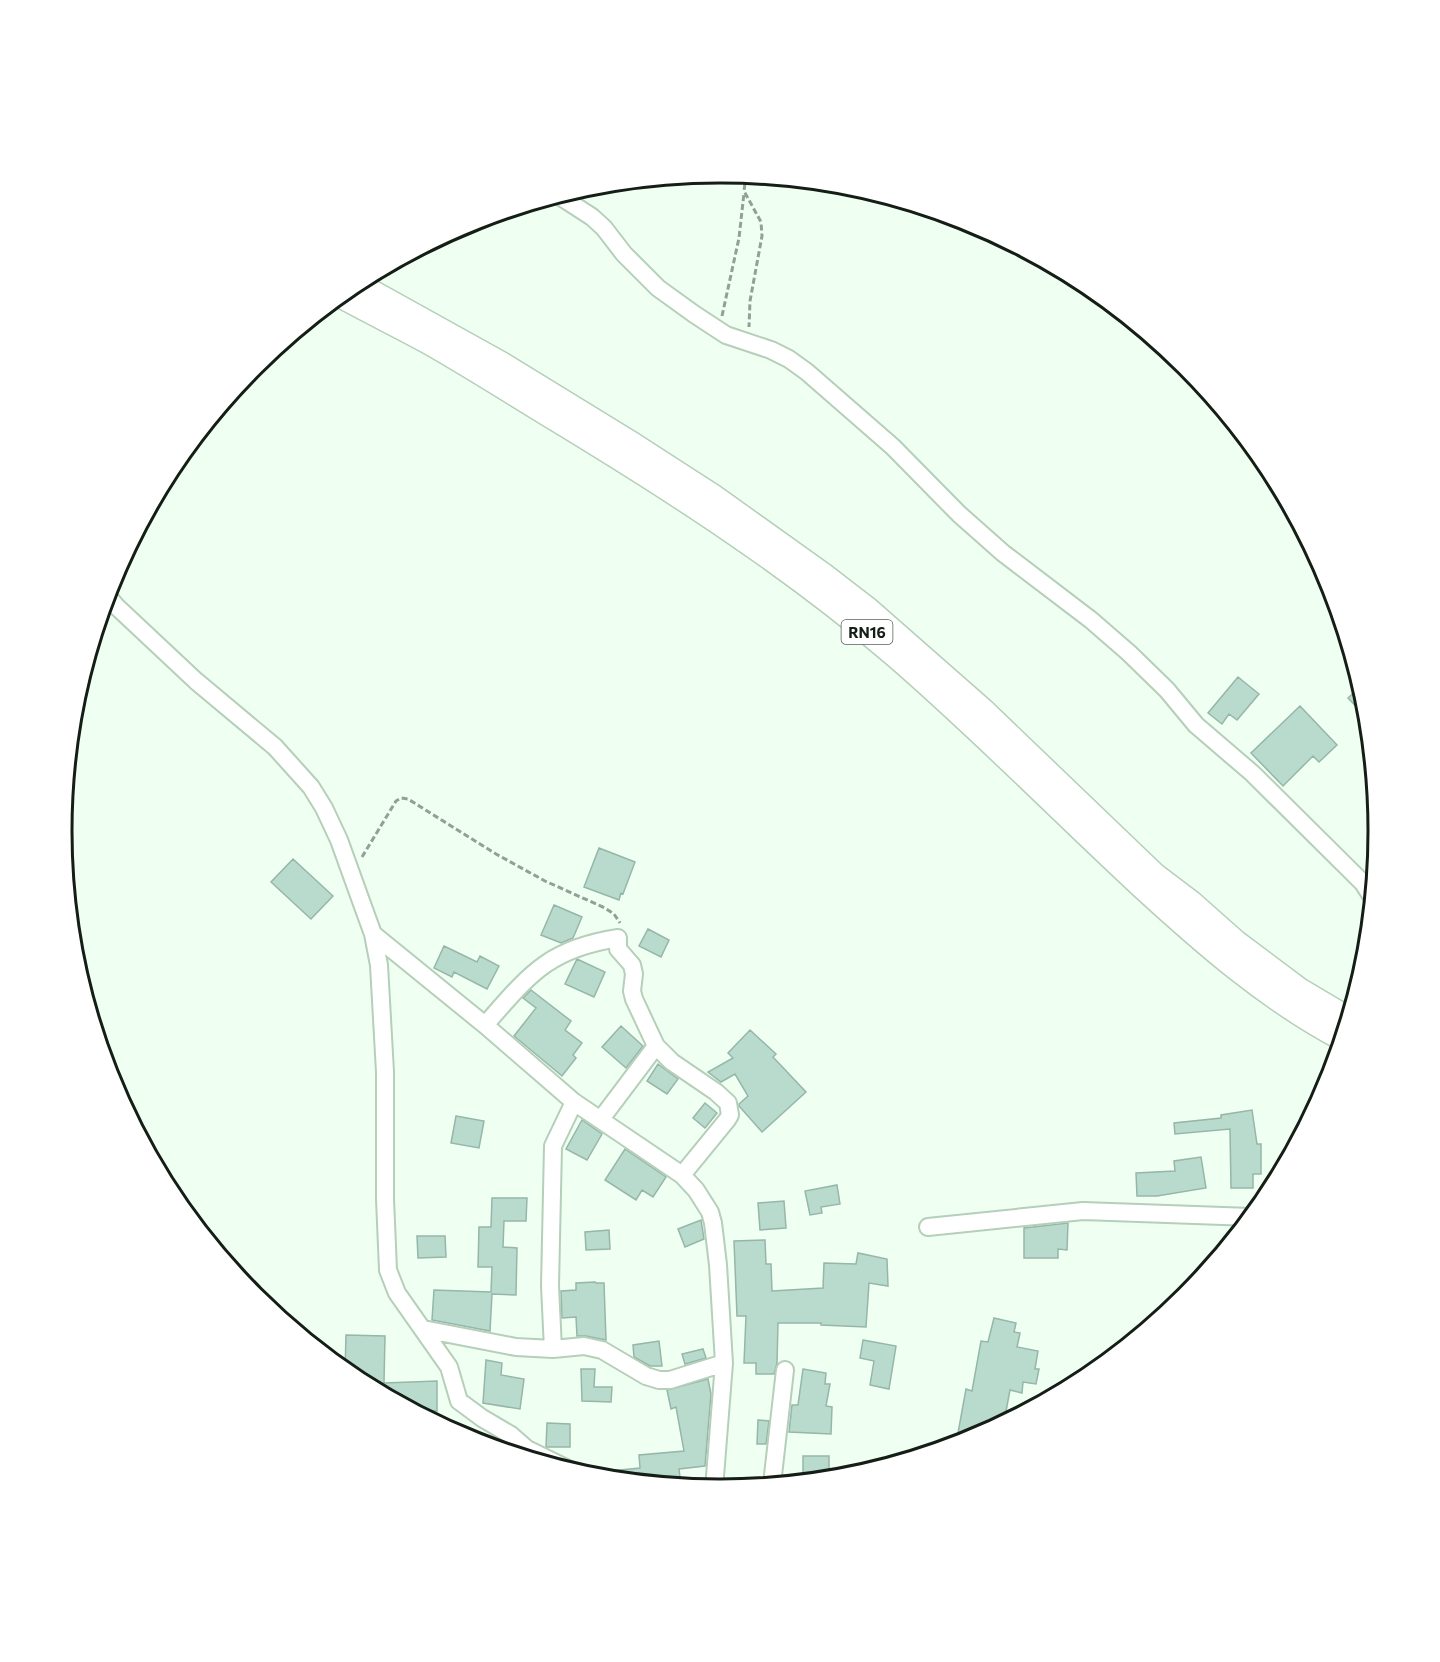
<svg xmlns="http://www.w3.org/2000/svg" width="1440" height="1662" viewBox="0 0 1440 1662" font-family="Commissioner,sans-serif">
	<style>
		.building { fill: #b9dbce; stroke: #95b6a9; stroke-width: 1.5 }
		.lines { fill: none; stroke-linecap: round; stroke-linejoin: round }
		.minor-casing { stroke: #b5cfb9; stroke-width: 20 }
		.highway-casing { stroke: #b5cfb9; stroke-width: 27 }
		.path { stroke: #93a095; stroke-width: 3; stroke-dasharray: 6 3; stroke-linecap: butt }
		.minor { stroke: #fff; stroke-width: 16 }
		.highway { stroke: #fff; stroke-width: 24 }
		.labels { text-anchor: middle; dominant-baseline: central; stroke-width: 4.5; stroke-linejoin: round; paint-order: stroke }
		.shield { fill: #fff; stroke: #5a625c; stroke-width: 1.5 }
		.shield-label { font-size: 15px; font-weight: bold; fill: #141e16 }
		.rim { fill: none; stroke: #141e16; stroke-width: 3 }
	</style>
	<rect width="100%" height="100%" fill="#effff1"/>
	<path class="building" d="M1238 677 1259 694 1237 720 1229 714 1222 724 1208 713Z
		M1361 686 1366 703 1367 718 1348 698Z
		M1300 706 1337 745 1319 762 1313 756 1283 786 1251 753Z
		M599 848 635 862 623 894 621 893 619 900 584 887Z
		M293 859 333 896 311 919 271 882Z
		M554 905 582 917 573 938 561 943 541 935Z
		M648 929 669 940 661 957 639 946Z
		M444 946 477 962 480 956 499 966 487 989 454 972 452 977 434 968Z
		M577 959 605 972 594 997 565 984Z
		M531 990 571 1021 565 1030 582 1043 573 1055 576 1058 562 1076 514 1036 536 1008 523 998Z
		M621 1026 643 1046 626 1068 602 1047Z
		M750 1030 776 1054 773 1057 806 1092 762 1132 739 1106V1104L748 1096 735 1074 721 1082 708 1072 733 1058 728 1053Z
		M658 1064 678 1079 667 1094 647 1081Z
		M705 1103 717 1113 705 1128 693 1118Z
		M1252 1110 1257 1144H1261V1174H1253V1188H1231L1230 1129 1175 1134 1174 1123 1221 1118V1115Z
		M456 1116 484 1121 479 1148 451 1143Z
		M582 1120 602 1134 587 1160 566 1149Z
		M625 1149 666 1177 653 1197 642 1190 636 1200 605 1180Z
		M1201 1157 1206 1188 1157 1196H1137L1136 1173 1175 1171 1174 1161Z
		M837 1185 840 1204 821 1207 822 1213 810 1215 805 1191Z
		M492 1198H527L526 1221H504L503 1247 517 1248 516 1295 492 1294 490 1331 432 1320 434 1290 491 1292 492 1267H478L479 1227H491Z
		M784 1201 786 1228 760 1230 758 1203Z
		M701 1220 704 1239 685 1247 678 1229Z
		M1068 1223 1067 1250 1058 1249V1258H1024V1228Z
		M609 1230 610 1249 586 1250 585 1232Z
		M417 1236H445L446 1257 418 1258Z
		M765 1240 766 1264H771L772 1291 823 1288 824 1263 856 1264 858 1253 887 1259 888 1286 869 1283 866 1327 821 1325V1323H778L777 1363 774 1374H756V1363H744L746 1316H737L734 1241Z
		M595 1282 596 1283H604L606 1340 586 1336H577L576 1317 562 1318 561 1291 576 1290V1283Z
		M994 1318 1016 1323 1014 1332 1020 1333 1017 1347 1038 1351 1035 1369H1039L1036 1384 1023 1382 1022 1393 1010 1390 1004 1422 972 1440 956 1444 966 1389 972 1391 981 1341 988 1342Z
		M346 1335 385 1336 384 1383 437 1381V1411H415L354 1378 345 1371Z
		M863 1340 896 1346 889 1389 870 1385 874 1361 860 1358Z
		M659 1341 662 1366H650L634 1357 633 1345Z
		M703 1349 706 1358 685 1364 682 1354Z
		M486 1360 502 1363 501 1375 524 1379 520 1409 483 1403Z
		M581 1369H595L594 1387H612L611 1402 582 1401Z
		M803 1369 826 1373 825 1384H830L826 1406 832 1407 831 1434 789 1432 792 1405H798Z
		M708 1379 711 1394 705 1466 679 1469 681 1486 600 1478V1472L640 1468 639 1455 684 1451 676 1407 671 1409 667 1390Z
		M758 1420 769 1421 766 1444H757Z
		M547 1423 570 1424V1447H546Z
		M803 1456H829V1479L803 1481Z"/>
	<g class="lines">
		<g class="minor-casing">
			<path id="minor" d="M558 195 592 217 604 228 624 254 658 288 694 314 726 335 771 350 789 359 807 372 893 447 959 514 1003 553 1091 620 1129 653 1167 690 1196 725 1252 773 1363 883 1372 897
				M107 595 116 606 196 681 275 747 311 787 324 808 339 840 361 901 373 934 379 965 385 1072V1199L388 1270 397 1293 449 1367 459 1401 482 1418 511 1435 527 1449 572 1471
				M373 934 485 1025 574 1102 682 1175 696 1190 710 1212 713 1223 718 1265 724 1363 714 1489
				M485 1025C530 974 548 949 618 938V949L632 965 634 974 632 991 634 999 656 1046 672 1062 716 1092 728 1103 730 1115 727 1120 682 1175
				M601 1119 656 1046
				M928 1227 1083 1211 1251 1217
				M423 1329 516 1347 553 1349 584 1346 602 1350 646 1376 659 1380H670L724 1363
				M553 1349 550 1286 553 1146 574 1102
				M772 1484 785 1370"/>
		</g>
		<g class="highway-casing">
			<path id="highway" d="M355 283 501 364 633 445 712 496 824 576 868 610 983 711 1154 875 1191 903 1235 942 1299 990 1348 1019
				M340 295C369 311 400 326 429 342 473 367 515 394 558 420 675 491 790 565 894 654 980 728 1059 809 1142 886 1203 942 1268 999 1342 1038"/>
		</g>
		<path class="path" d="M746 175 744 191 761 222 762 236 750 301 749 327
			M722 316 739 238 744 193
			M362 857 396 801 401 798 408 799 496 854 545 881 605 908 614 914 620 923"/>
		<use href="#minor" class="minor"/>
		<use href="#highway" class="highway"/>
	</g>
	<g class="labels">
		<rect class="shield" x="841.5" y="620" width="51" height="24" rx="4.5"/>
		<g class="shield-label">
			<text x="867" y="632">RN16</text>
		</g>
	</g>
	<path d="M0 0H1440V1662H0ZM72 831a648 648 0 1 1 1296 0a648 648 0 1 1-1296 0Z" fill="#fff" fill-rule="evenodd"/>
	<path class="rim" d="M72 831a648 648 0 1 1 1296 0a648 648 0 1 1-1296 0Z"/>
</svg>
